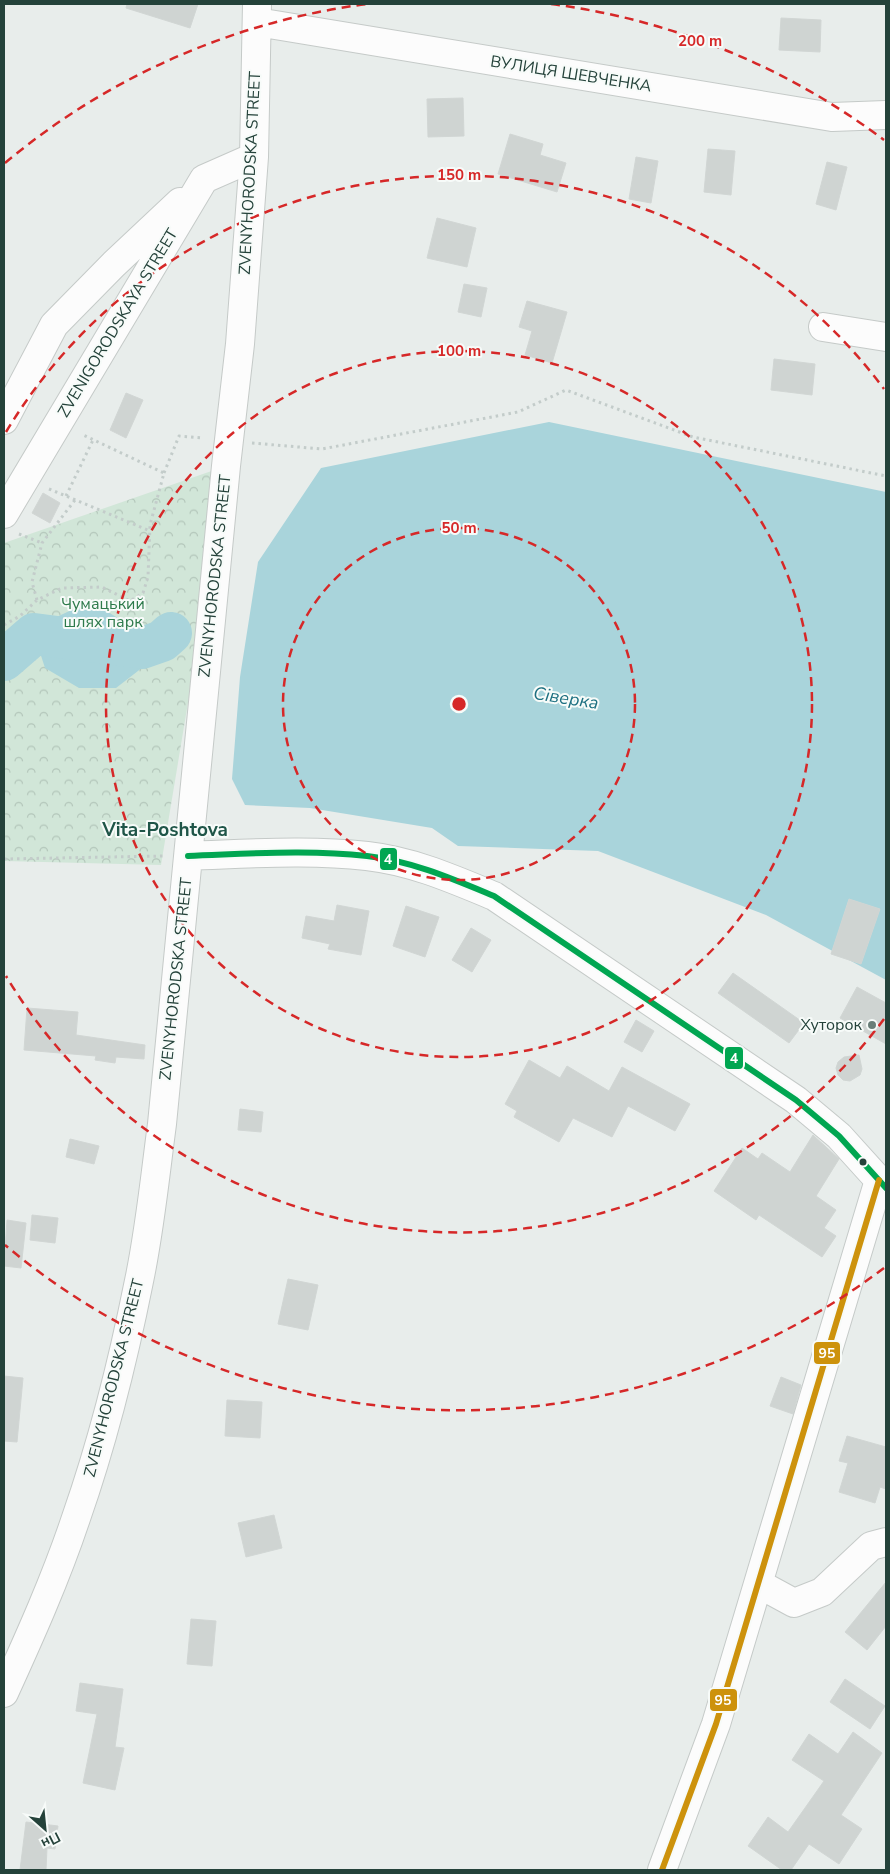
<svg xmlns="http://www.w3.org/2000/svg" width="890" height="1874" viewBox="0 0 890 1874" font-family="'Nunito Sans',sans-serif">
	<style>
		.park { fill: url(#park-crowns) }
		.water { fill: #a9d4db }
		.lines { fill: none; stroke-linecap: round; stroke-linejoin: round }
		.river { stroke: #a9d4db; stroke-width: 42 }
		.building { fill: #cfd4d2; stroke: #d1d6d4 }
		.minor-casing { stroke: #c5cac8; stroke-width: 30 }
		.path { stroke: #c3ccca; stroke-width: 3; stroke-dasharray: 2.5 4; stroke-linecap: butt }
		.minor { stroke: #fcfcfc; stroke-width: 28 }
		.bus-1-casing { stroke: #f7fbf9; stroke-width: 10 }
		.bus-2-casing { stroke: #f7fbf9; stroke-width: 10 }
		.bus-1 { stroke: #00a651; stroke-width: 6 }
		.bus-2 { stroke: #cd920c; stroke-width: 6 }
		.ring { fill: none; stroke: #d62828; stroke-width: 2.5; stroke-dasharray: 9 6 }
		.poi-dot { fill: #697e78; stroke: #f7fbf9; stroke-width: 2 }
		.bus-dot { fill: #24423a; stroke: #f7fbf9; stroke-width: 2 }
		.labels { text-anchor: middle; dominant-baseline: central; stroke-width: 4; stroke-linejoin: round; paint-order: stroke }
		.street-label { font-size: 16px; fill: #24423a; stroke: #f7fbf9 }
		.park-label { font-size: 16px; fill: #2d7a4b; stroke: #f7fbf9 }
		.poi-label { font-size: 16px; fill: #24423a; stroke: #f7fbf9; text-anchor: end }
		.water-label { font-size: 18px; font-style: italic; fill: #1c6f80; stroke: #f7fbf9 }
		.quarter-label { font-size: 19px; font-weight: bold; fill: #1f5548; stroke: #f7fbf9 }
		.centre { fill: #d62828; stroke: #f7fbf9; stroke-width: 2.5 }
		.ring-label { font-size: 15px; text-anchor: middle; font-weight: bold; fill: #d62828; stroke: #f7fbf9; stroke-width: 4; stroke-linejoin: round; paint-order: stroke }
		.line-badge { stroke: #f7fbf9; stroke-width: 2 }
		.badge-label { font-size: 14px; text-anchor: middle; font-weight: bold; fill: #fff }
	</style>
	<defs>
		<pattern id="park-crowns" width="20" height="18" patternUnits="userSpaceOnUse" patternTransform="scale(1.25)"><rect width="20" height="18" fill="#d1e6d8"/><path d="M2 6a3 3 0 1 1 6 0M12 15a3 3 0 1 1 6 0" fill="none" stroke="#b3c6ba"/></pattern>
	</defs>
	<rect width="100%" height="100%" fill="#e8edeb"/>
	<path class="park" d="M226 466 222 498 161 865 4 861V543Z"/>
	<path class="water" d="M549 422 886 492V980L766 915 598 851 458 846 432 828 310 808 245 805 232 779 240 677 258 562 321 468Z
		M98 606C106 612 135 626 139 633 143 640 144 655 147 664L116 688H79L45 668 34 634 48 621 78 607Z"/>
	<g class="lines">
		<path class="river" d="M4 660 34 634 142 648 162 641 171 633"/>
	</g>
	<path class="building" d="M127 4H198L190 28 126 8Z
		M781 18 821 20 820 52 779 50Z
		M463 98 464 136 428 137 427 99Z
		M510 134 543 144 540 155 566 163 557 192 498 174Z
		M708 149 735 151 731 195 704 192Z
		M636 157 658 161 651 203 629 199Z
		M827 162 847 167 836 210 816 204Z
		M437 218 476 228 467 267 427 258Z
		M464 284 487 288 481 317 458 312Z
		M527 301 567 312 552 363 525 355 532 331 519 327Z
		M774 359 815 364 812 395 771 390Z
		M126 393 143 400 126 438 110 430Z
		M43 493 60 503 50 523 32 513Z
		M849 899 880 909 861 964 831 954Z
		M337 905 369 911 361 955 328 949 330 944 302 938 306 916 334 921Z
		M406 906 439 917 425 957 393 946Z
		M471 928 491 940 472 972 452 960Z
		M733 973 804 1023 789 1043 718 993Z
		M857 987 886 1003V1044L840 1018Z
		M27 1008 78 1012 76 1035 145 1045 144 1059 116 1057 115 1063 95 1060 96 1056 24 1050Z
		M636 1020 654 1031 642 1052 624 1042Z
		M859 1055 862 1069 860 1075 850 1081 843 1080 838 1075 836 1068 838 1062 844 1057Z
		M529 1060 560 1078 567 1066 609 1091 622 1067 690 1104 675 1131 628 1106 612 1137 573 1118 559 1142 514 1117 517 1111 505 1104Z
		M240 1109 263 1112 261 1132 238 1130Z
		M813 1135 839 1159 816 1196 836 1210 824 1228 836 1236 822 1257 759 1215 756 1220 714 1191 742 1148 758 1159 762 1153 790 1172Z
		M70 1139 99 1146 94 1164 66 1157Z
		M32 1215 58 1218 55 1243 30 1240Z
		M7 1220 26 1223 21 1268 4 1266Z
		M288 1279 318 1285 308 1330 278 1324Z
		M4 1376 23 1378 17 1442 4 1441Z
		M781 1377 801 1385 793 1414 770 1406Z
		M227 1400 262 1402 260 1438 225 1436Z
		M847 1436 886 1447V1489L880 1487 875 1503 839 1492 848 1463 839 1461Z
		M274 1515 282 1548 246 1557 238 1523Z
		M886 1582V1626L867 1650 845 1632Z
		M191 1619 216 1621 212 1666 187 1664Z
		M845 1679 885 1706 870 1729 830 1702Z
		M80 1683 123 1689 115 1747 124 1748 115 1790 83 1783 97 1714 76 1711Z
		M853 1732 882 1753 841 1815 862 1829 839 1864 809 1844 791 1870H782L748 1846 768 1817 788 1832 824 1781 792 1760 809 1734 838 1754Z
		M26 1822 58 1826 55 1849 47 1848 46 1870H20Z"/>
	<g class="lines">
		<g class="minor-casing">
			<path id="minor" d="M257 22 832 117 886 115
				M823 327 886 337
				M4 420 54 325 114 264 180 202
				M4 514 204 179 254 157
				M188 856C247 854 308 849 367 856 412 861 453 879 494 896L796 1100 839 1136 886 1188
				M759 1584 794 1603 822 1592 871 1546 886 1542
				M4 1693C30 1636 56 1578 76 1518 103 1441 123 1361 139 1281 150 1229 155 1176 162 1124L226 466 240 344 254 157 257 4
				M662 1870 716 1724 879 1180"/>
		</g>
		<path class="path" d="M252 443 322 449 518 412 566 390 693 437 886 476
			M164 473 179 436 204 438
			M49 489 150 531
			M66 496 93 440
			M19 534 42 543
			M37 600 32 582 42 543 75 500
			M4 625 20 616 37 600 62 588 102 587 130 601 143 593 148 577 150 525 164 473 81 434
			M4 859 163 856"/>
		<use href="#minor" class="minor"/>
		<g class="bus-1-casing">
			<path id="bus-1" d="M188 856C247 854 308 849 367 856 412 861 453 879 494 896L796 1100 839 1136 886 1188"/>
		</g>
		<g class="bus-2-casing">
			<path id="bus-2" d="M662 1870 716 1724 879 1180"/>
		</g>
		<use href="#bus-1" class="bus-1"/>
		<use href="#bus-2" class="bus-2"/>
	</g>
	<g class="ring">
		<circle cx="459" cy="704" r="176"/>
		<circle cx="459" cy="704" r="353"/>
		<path d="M884 1019A529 529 0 0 1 6 976M6 432A529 529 0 0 1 884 389"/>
		<path d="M884 1268A706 706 0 0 1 5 1245M5 163A706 706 0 0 1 367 4M551 4A706 706 0 0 1 884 140"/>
	</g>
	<circle class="poi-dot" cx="872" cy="1025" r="5"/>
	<circle class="bus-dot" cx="863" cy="1162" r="4.5"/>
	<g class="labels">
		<g class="street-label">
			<text transform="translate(571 74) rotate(9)">ВУЛИЦЯ ШЕВЧЕНКА</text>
			<text transform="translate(250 173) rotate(-87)">ZVENYHORODSKA STREET</text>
			<text transform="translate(118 323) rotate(-59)">ZVENIGORODSKAYA STREET</text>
			<text transform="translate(215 576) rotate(-84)">ZVENYHORODSKA STREET</text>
			<text transform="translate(176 979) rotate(-84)">ZVENYHORODSKA STREET</text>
			<text transform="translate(114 1378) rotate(-76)">ZVENYHORODSKA STREET</text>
		</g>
		<g class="park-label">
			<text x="103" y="604">Чумацький<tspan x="103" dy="18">шлях парк</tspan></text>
		</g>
		<g class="poi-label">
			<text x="862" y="1025">Хуторок</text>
		</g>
		<g class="water-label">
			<text transform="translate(566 698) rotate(9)">Сіверка</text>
		</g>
		<g class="quarter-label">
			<text x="165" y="830">Vita-Poshtova</text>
		</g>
	</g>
	<circle cx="459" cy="704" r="8" class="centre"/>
	<g class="ring-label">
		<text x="700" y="46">200 m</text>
		<text x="459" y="180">150 m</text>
		<text x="459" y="356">100 m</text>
		<text x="459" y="533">50 m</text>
	</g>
	<g class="line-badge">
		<rect x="379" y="847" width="19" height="24" rx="5" fill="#00a651"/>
		<rect x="724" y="1046" width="20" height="24" rx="5" fill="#00a651"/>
		<rect x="813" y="1341" width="28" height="24" rx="5" fill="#cd920c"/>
		<rect x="709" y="1688" width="29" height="24" rx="5" fill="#cd920c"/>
	</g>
	<g class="badge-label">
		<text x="388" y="864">4</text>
		<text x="734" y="1063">4</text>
		<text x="827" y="1358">95</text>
		<text x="723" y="1705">95</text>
	</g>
	<rect width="890" height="1874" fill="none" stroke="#24423a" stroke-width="10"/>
	<g transform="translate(45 1829) rotate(153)" stroke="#f7fbf9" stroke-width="4" paint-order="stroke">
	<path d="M0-4L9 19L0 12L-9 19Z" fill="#24423a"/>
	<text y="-8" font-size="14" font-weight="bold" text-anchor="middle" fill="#24423a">Пн</text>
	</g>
</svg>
